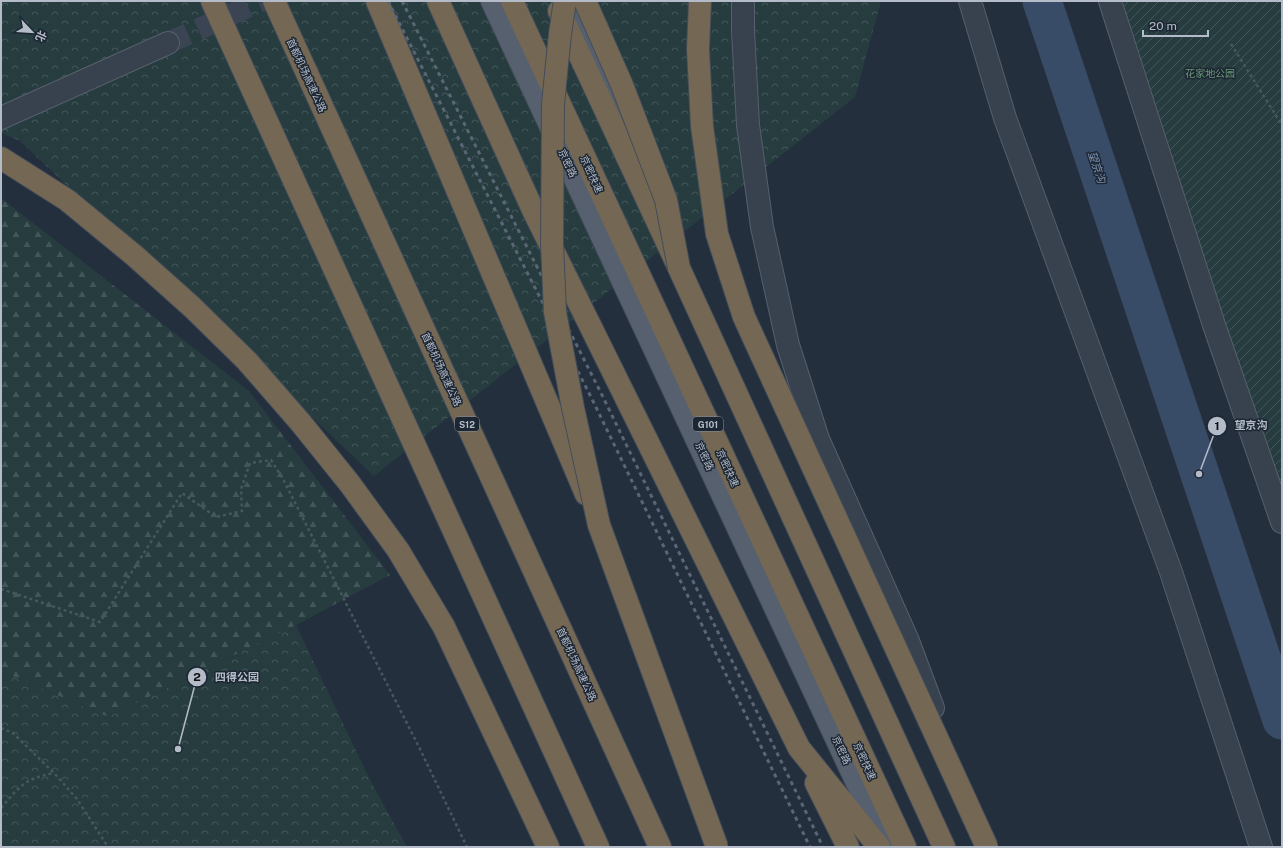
<svg xmlns="http://www.w3.org/2000/svg" width="1283" height="848" viewBox="0 0 1283 848" font-family="'Public Sans','Noto Sans SC',sans-serif">
	<style>
		.forest { fill: url(#forest-firs) }
		.park { fill: url(#park-crowns) }
		.garden { fill: url(#garden-furrows) }
		.lines { fill: none; stroke-linecap: round; stroke-linejoin: round }
		.river { stroke: #394c67; stroke-width: 39 }
		.minor-tunnel { stroke: #3a4453; stroke-width: 22; stroke-dasharray: 22 11; stroke-linecap: butt }
		.minor-casing { stroke: #565f6c; stroke-width: 24 }
		.major-casing { stroke: #414a57; stroke-width: 24 }
		.highway-casing { stroke: #434c59; stroke-width: 24 }
		.path { stroke: #44595c; stroke-width: 2.5; stroke-dasharray: 3 3; stroke-linecap: butt }
		.minor { stroke: #38414e; stroke-width: 22 }
		.major { stroke: #56606e; stroke-width: 22 }
		.highway { stroke: #746855; stroke-width: 22 }
		.rail { stroke: #5a6575; stroke-width: 3; stroke-dasharray: 4 4; stroke-linecap: butt }
		.highway-bridge-casing { stroke: #434c59; stroke-width: 24; stroke-linecap: butt }
		.highway-bridge { stroke: #746855; stroke-width: 22 }
		.labels { text-anchor: middle; dominant-baseline: central; stroke-width: 3; stroke-linejoin: round; paint-order: stroke }
		.shield { fill: #1d2633; stroke: #878f9c; stroke-width: 1 }
		.shield-label { font-size: 9px; font-weight: bold; fill: #b4bcc9 }
		.park-label { font-size: 10px; fill: #6b9a76; stroke: #1d2633 }
		.street-label { font-size: 10px; fill: #b4bcc9; stroke: #1d2633 }
		.water-label { font-size: 11px; font-style: italic; fill: #7c92b1; stroke: #1d2633 }
		.leader { fill: none; stroke: #b4bcc9; stroke-width: 1.5 }
		.callout-dot { fill: #b4bcc9; stroke: #1d2633; stroke-width: 1.5 }
		.mark-label { font-size: 12px; text-anchor: middle; font-weight: bold; fill: #111 }
		.callout-label { font-size: 11px; text-anchor: middle; font-weight: bold; fill: #b4bcc9; stroke: #1d2633; stroke-width: 3; stroke-linejoin: round; paint-order: stroke }
	</style>
	<defs>
		<pattern id="forest-firs" width="22" height="20" patternUnits="userSpaceOnUse"><rect width="22" height="20" fill="#263c3f"/><path d="M5 1l3.5 6h-7zM16 11l3.5 6h-7z" fill="#435659"/></pattern>
		<pattern id="park-crowns" width="20" height="18" patternUnits="userSpaceOnUse"><rect width="20" height="18" fill="#263c3f"/><path d="M2 6a3 3 0 1 1 6 0M12 15a3 3 0 1 1 6 0" fill="none" stroke="#435659"/></pattern>
		<pattern id="garden-furrows" width="10" height="10" patternUnits="userSpaceOnUse"><rect width="10" height="10" fill="#263c3f"/><path d="M-1 1l2-2M0 10L10 0M9 11l2-2" fill="none" stroke="#435659"/></pattern>
	</defs>
	<rect width="100%" height="100%" fill="#242f3e"/>
	<path class="forest" d="M1 198 249 391 390 575 296 625 108 717 1 671Z"/>
	<path class="park" d="M1 1H881L855 97 374 476 20 141 1 133Z
		M296 625 370 780 407 847H1V671L108 717Z"/>
	<path class="garden" d="M1124 1H1282V491L1126 50Z"/>
	<g class="lines">
		<path class="river" d="M1042 1 1282 720"/>
		<path class="minor-tunnel" d="M168 43 261 1"/>
		<g class="minor-casing">
			<path id="minor" d="M743 1V31L748 125 762 227 788 345 818 439 908 641 933 708
				M970 1 1005 118 1171 572 1261 847
				M1110 1 1214 325 1282 522
				M1 118 168 43"/>
		</g>
		<g class="major-casing">
			<path id="major" d="M492 1 887 847
				M571 1 629 130"/>
		</g>
		<g class="highway-casing">
			<path id="highway" d="M212 1 598 847
				M274 1 660 847
				M377 1 586 494
				M438 1 533 210 799 748 879 847
				M512 1 905 847
				M559 11 679 268 944 847
				M1 158 67 200 135 256 192 307 247 361 301 423 350 484 398 550 444 627 548 847
				M816 783 848 847"/>
		</g>
		<path class="path" d="M1231 44 1282 125
			M1 589 100 622 182 493 216 517 242 511 241 489 250 463 271 460 283 479 419 747 467 847
			M1 728 13 733 54 773 77 799 108 847
			M1 808C20 786 24 779 54 773"/>
		<use href="#minor" class="minor"/>
		<use href="#major" class="major"/>
		<use href="#highway" class="highway"/>
		<path class="rail" d="M388 1 591 397 810 847
			M402 1 601 393 823 847"/>
		<g class="highway-bridge-casing">
			<path id="highway-bridge" d="M565 1 560 34 553 104 552 244 555 312 573 408 599 525 717 847
				M585 1 622 85 666 200 679 268
				M700 1 698 49 702 126 717 234 744 317 987 847"/>
		</g>
		<use href="#highway-bridge" class="highway-bridge"/>
	</g>
	<g class="labels">
		<g class="shield">
			<rect x="455" y="417" width="24" height="14" rx="3"/>
			<rect x="693" y="417" width="30" height="14" rx="3"/>
		</g>
		<g class="shield-label">
			<text x="467" y="424">S12</text>
			<text x="708" y="424">G101</text>
		</g>
		<g class="park-label">
			<text x="1210" y="73">花家地公园</text>
		</g>
		<g class="street-label">
			<text transform="translate(307 75) rotate(65)">首都机场高速公路</text>
			<text transform="translate(568 163) rotate(65)">京密路</text>
			<text transform="translate(592 174) rotate(65)">京密快速</text>
			<text transform="translate(442 369) rotate(65)">首都机场高速公路</text>
			<text transform="translate(705 456) rotate(65)">京密路</text>
			<text transform="translate(728 468) rotate(65)">京密快速</text>
			<text transform="translate(577 664) rotate(65)">首都机场高速公路</text>
			<text transform="translate(842 750) rotate(65)">京密路</text>
			<text transform="translate(865 761) rotate(65)">京密快速</text>
		</g>
		<g class="water-label">
			<text transform="translate(1097 167) rotate(72)">望京沟</text>
		</g>
	</g>
	<path class="leader" d="M1199 474L1217 426M178 749L197 677"/>
	<g class="callout-dot">
		<circle cx="1199" cy="474" r="4"/>
		<circle cx="178" cy="749" r="4"/>
		<circle cx="1217" cy="426" r="10"/>
		<circle cx="197" cy="677" r="10"/>
	</g>
	<g class="mark-label">
		<text x="1217" y="430">1</text>
		<text x="197" y="681">2</text>
	</g>
	<g class="callout-label">
		<text x="1251" y="429">望京沟</text>
		<text x="237" y="681">四得公园</text>
	</g>
	<rect width="1283" height="848" fill="none" stroke="#b4bcc9" stroke-width="4"/>
	<g transform="translate(32 32) rotate(115)" stroke="#1d2633" stroke-width="3" paint-order="stroke">
	<path d="M0-3L7 15L0 10L-7 15Z" fill="#b4bcc9"/>
	<text y="-6" font-size="11" font-weight="bold" text-anchor="middle" fill="#b4bcc9">北</text>
	</g>
	<path d="M1143 30v6h65v-6" fill="none" stroke="#b4bcc9" stroke-width="2"/>
	<text x="1149" y="30" font-size="12" fill="#b4bcc9" stroke="#1d2633" stroke-width="3" paint-order="stroke">20 m</text>
</svg>
